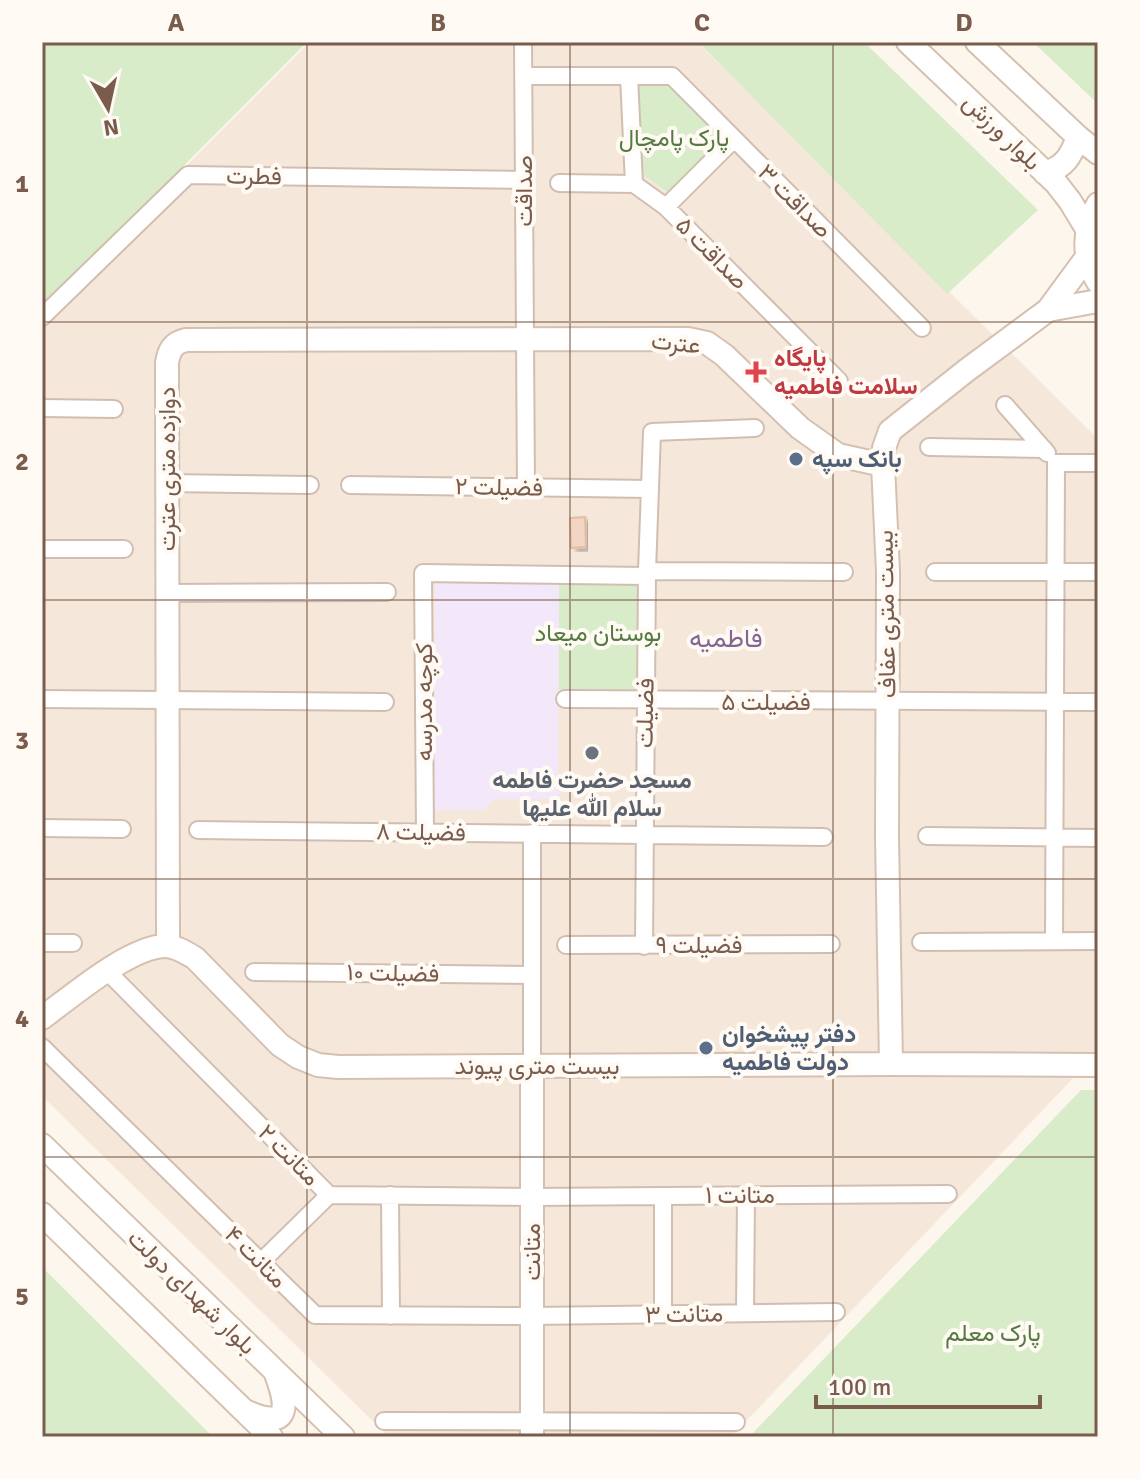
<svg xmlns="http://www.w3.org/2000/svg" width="1140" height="1479" viewBox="0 0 1140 1479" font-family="Signika,Vazirmatn,sans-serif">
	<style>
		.residential { fill: #f5e8da }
		.education { fill: #f3e8fa }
		.green { fill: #d8ecc9 }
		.building { fill: #f3d5c3; stroke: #e6bba3; stroke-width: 2; filter: url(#shadow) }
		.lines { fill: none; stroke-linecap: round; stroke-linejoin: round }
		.street-casing { stroke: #d1beb0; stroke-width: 20 }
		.secondary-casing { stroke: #d6c0b0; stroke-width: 26 }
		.street { stroke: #fff; stroke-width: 16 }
		.secondary { stroke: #fff; stroke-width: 22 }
		.grid { fill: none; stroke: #7a5c4d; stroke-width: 2; stroke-opacity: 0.55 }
		.health-dot { fill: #e0444e; stroke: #fffaf3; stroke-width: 3 }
		.service-dot { fill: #5c6f8a; stroke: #fffaf3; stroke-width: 3 }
		.worship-dot { fill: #6b7280; stroke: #fffaf3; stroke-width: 3 }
		.labels { text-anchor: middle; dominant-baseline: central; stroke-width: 8; stroke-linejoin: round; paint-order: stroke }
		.street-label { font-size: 24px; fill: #7a5c4d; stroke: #fffaf3 }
		.park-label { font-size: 24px; fill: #537a41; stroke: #fffaf3 }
		.health-label { font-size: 24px; font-weight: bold; fill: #be3a42; stroke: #fffaf3; text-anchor: start }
		.service-label { font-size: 24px; font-weight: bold; fill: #4e5e75; stroke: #fffaf3; text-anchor: start }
		.worship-label { font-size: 24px; font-weight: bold; fill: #5b616d; stroke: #fffaf3 }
		.neighbourhood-label { font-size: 26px; fill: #846695; stroke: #fffaf3 }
		.neatline { fill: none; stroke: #7a5c4d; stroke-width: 3 }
		.grid-label { font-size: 26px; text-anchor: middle; font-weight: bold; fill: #7a5c4d }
	</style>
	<defs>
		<filter id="shadow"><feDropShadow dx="6" dy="3.5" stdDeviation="2" flood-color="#0004"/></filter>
	</defs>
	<rect width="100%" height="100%" fill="#fdf6ec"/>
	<path class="residential" d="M310 42H697L1098 439V1052L731 1437H389L42 1096V310Z"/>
	<path class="education" d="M559 581 558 799H495L484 810H434L435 582Z"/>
	<path class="green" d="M42 42H307L42 308Z
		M698 42H864L1038 210 947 294Z
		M1033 42H1098V104Z
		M637 85 670 86 723 139 669 193 642 174Z
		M559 581 637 583 636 693 559 690Z
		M1081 1090H1098V1437H749Z
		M42 1267 213 1437H42Z"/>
	<path class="building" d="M585 517 586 547 571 548 570 518Z"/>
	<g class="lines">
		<g class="street-casing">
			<path id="street" d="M523 42 526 487
				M523 76H672L922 328
				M629 76 634 184
				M559 183 634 184 666 207 839 381
				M666 207 734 139
				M42 317 188 175 524 180
				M1005 405 1047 453
				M42 408 114 409
				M929 447 1044 449
				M1056 463H1098
				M167 483 310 485
				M350 485 649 489
				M42 549H124
				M647 571 844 572
				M935 572H1098
				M167 593 387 592
				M42 699 385 702
				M565 699 1098 702
				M42 828 122 829
				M198 830 824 837
				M425 832 423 573 647 576
				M532 833V1067
				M927 836 1098 838
				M1054 941 1056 463
				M921 942 1098 941
				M42 943H73
				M566 945 831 944
				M644 946 647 571 652 432 755 428
				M107 971 329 1195 532 1197 948 1194
				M254 972 532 975
				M42 1047 315 1315 532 1316 836 1312
				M390 1195 391 1316
				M663 1196V1314
				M261 1262 329 1195
				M745 1313 746 1195
				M384 1421 736 1422"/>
		</g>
		<g class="secondary-casing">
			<path id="secondary" d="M908 42 1056 183 1070 201 1087 229
				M977 42 1078 137 1098 153
				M1045 173C1065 167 1071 156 1078 137
				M1098 204C1083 230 1082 256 1098 282
				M1048 310 1098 301
				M168 946 167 363C169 350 173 343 186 340L688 339 707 343 724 355 800 428 838 455 883 465
				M42 1018C71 997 131 945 167 946 178 947 186 953 195 958L280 1045 298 1057 318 1065 338 1067 891 1064 1098 1065
				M891 1064 887 837 888 572 883 465 884 448 890 431 967 370 1048 310 1087 257
				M532 1067V1437
				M42 1145 343 1437
				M42 1214 271 1437
				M245 1411C289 1431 289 1409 276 1374"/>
		</g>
		<use href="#street" class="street"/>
		<use href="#secondary" class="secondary"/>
	</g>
	<path class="grid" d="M307 42V1437M570 42V1437M833 42V1437M42 322H1098M42 600H1098M42 879H1098M42 1157H1098"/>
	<path class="health-dot" d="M752 360h8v8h8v8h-8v8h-8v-8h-8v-8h8z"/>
	<g class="service-dot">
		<circle cx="796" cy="459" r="8"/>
		<circle cx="706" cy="1048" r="8"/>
	</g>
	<circle class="worship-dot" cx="592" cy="753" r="8"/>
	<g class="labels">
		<g class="street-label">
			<text transform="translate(1002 132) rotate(44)">بلوار ورزش</text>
			<text transform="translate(254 176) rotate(1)">فطرت</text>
			<text transform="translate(524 191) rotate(-90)">صداقت</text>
			<text transform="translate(795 201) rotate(45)">صداقت ۳</text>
			<text transform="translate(712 253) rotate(45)">صداقت ۵</text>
			<text transform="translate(676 343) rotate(6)">عترت</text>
			<text transform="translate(167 469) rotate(-90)">دوازده متری عترت</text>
			<text transform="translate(499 487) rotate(1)">فضیلت ۲</text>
			<text transform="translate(886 614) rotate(-91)">بیست متری عفاف</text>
			<text transform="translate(424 702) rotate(-90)">کوچه مدرسه</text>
			<text x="766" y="702">فضیلت ۵</text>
			<text transform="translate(645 713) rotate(-89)">فضیلت</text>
			<text transform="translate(421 832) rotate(1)">فضیلت ۸</text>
			<text x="699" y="945">فضیلت ۹</text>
			<text transform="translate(393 973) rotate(1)">فضیلت ۱۰</text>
			<text x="537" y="1066">بیست متری پیوند</text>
			<text transform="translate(289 1155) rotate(45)">متانت ۲</text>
			<text x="740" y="1195">متانت ۱</text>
			<text transform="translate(532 1252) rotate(-90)">متانت</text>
			<text transform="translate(256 1257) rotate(45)">متانت ۴</text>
			<text transform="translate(192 1292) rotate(44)">بلوار شهدای دولت</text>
			<text transform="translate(684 1314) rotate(-1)">متانت ۳</text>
		</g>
		<g class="park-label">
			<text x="674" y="138">پارک پامچال</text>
			<text x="598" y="633">بوستان میعاد</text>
			<text x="993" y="1333">پارک معلم</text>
		</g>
		<g class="health-label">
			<text x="774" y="358">پایگاه<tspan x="774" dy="28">سلامت فاطمیه</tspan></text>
		</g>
		<g class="service-label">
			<text x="812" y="459">بانک سپه</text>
			<text x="722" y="1034">دفتر پیشخوان<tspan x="722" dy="28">دولت فاطمیه</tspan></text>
		</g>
		<g class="worship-label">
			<text x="592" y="780">مسجد حضرت فاطمه<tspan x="592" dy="28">سلام الله علیها</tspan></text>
		</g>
		<g class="neighbourhood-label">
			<text x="726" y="639">فاطمیه</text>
		</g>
	</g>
	<rect width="1140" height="1479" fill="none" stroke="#fffaf3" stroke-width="88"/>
	<g transform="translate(108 108) rotate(171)" stroke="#fffaf3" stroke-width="6" paint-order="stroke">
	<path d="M0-6L14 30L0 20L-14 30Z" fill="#7a5c4d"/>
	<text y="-12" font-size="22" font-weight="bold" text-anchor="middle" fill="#7a5c4d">N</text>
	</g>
	<path d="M816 1395v12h224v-12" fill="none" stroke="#7a5c4d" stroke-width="4"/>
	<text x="828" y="1395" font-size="24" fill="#7a5c4d" stroke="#fffaf3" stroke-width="6" paint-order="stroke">100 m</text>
	<rect x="44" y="44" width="1052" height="1391" class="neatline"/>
	<g class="grid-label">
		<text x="176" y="31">A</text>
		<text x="438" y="31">B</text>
		<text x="702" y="31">C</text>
		<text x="964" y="31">D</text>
		<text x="22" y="192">1</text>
		<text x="22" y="470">2</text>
		<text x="22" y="749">3</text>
		<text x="22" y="1027">4</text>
		<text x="22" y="1305">5</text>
	</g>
</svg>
